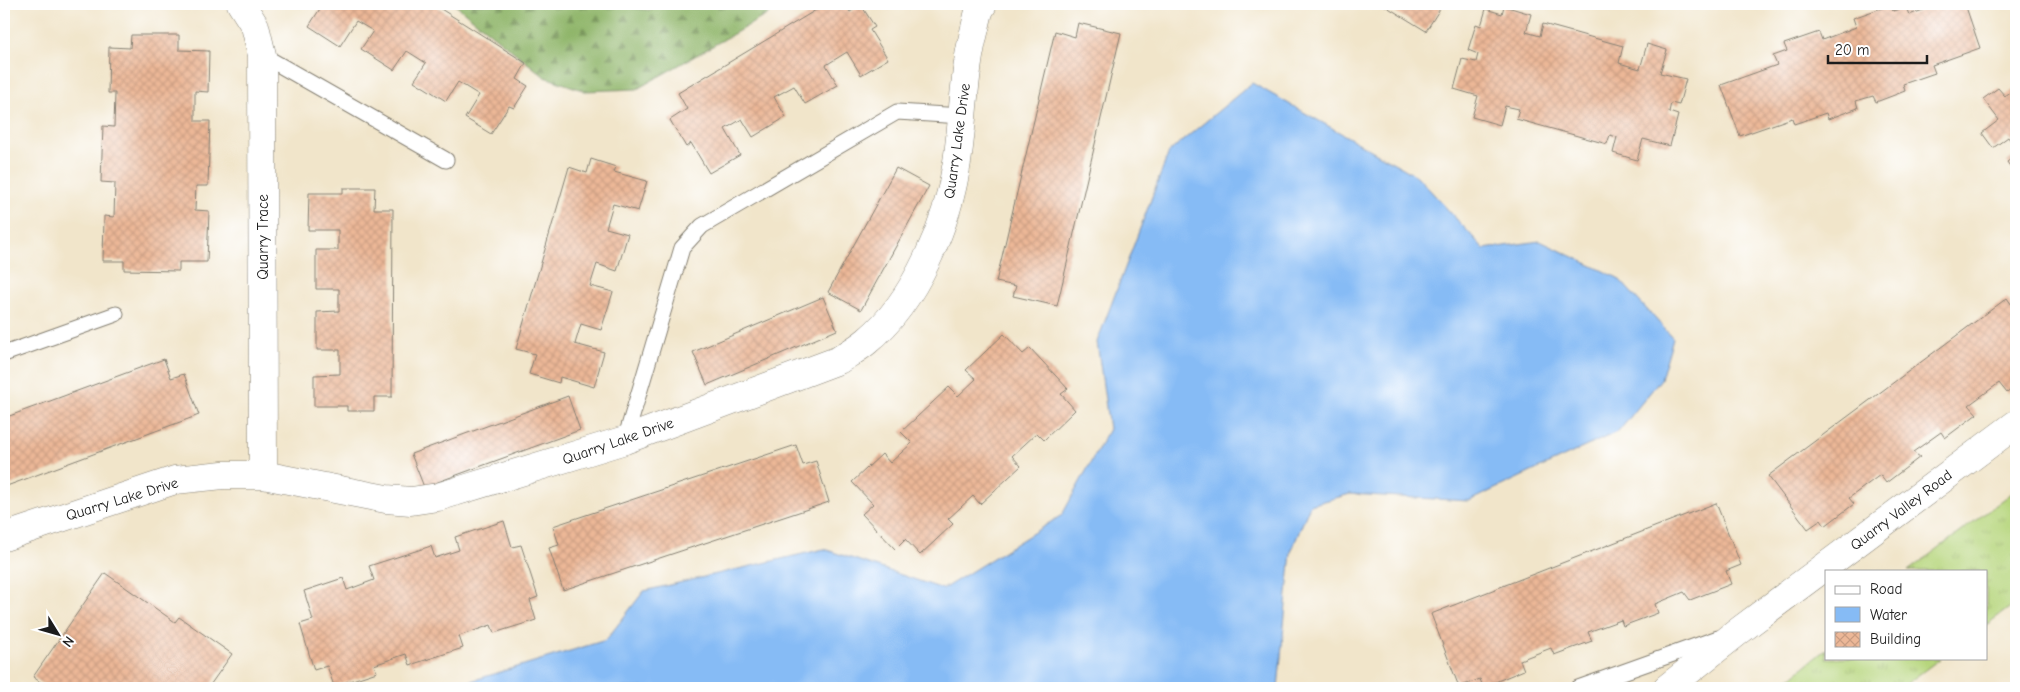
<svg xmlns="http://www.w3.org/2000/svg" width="2020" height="692" viewBox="0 0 2020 692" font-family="'Comic Neue',sans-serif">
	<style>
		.grass { fill: url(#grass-tufts); stroke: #69784c }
		.forest { fill: url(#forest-firs); stroke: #566944 }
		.water { fill: #86bbf5; stroke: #516c88 }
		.building { fill: url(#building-cross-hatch) }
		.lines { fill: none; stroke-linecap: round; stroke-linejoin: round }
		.service-casing { stroke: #868073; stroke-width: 17 }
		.minor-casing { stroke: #868073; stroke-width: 29 }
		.service { stroke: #fff; stroke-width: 15 }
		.minor { stroke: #fff; stroke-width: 28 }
		.labels { text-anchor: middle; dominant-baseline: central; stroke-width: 4; stroke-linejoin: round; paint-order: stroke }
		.street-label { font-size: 15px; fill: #1c1c1c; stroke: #fff }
	</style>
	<defs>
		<pattern id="grass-tufts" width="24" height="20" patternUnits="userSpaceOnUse" patternTransform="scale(1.25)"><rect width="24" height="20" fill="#b6d57b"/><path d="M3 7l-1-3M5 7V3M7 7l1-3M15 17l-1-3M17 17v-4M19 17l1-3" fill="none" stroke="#9cb66a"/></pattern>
		<pattern id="forest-firs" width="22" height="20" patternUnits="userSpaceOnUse" patternTransform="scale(1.25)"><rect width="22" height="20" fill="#90b66b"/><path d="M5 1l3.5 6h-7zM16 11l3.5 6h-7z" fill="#759357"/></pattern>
		<pattern id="building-cross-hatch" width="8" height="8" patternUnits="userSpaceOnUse" patternTransform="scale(1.25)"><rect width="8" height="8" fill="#ecb797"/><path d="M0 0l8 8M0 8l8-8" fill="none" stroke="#ca9d82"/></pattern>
	</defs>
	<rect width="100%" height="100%" fill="#fff"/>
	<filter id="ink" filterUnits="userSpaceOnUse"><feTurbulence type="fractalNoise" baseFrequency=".02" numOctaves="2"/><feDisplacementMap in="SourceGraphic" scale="10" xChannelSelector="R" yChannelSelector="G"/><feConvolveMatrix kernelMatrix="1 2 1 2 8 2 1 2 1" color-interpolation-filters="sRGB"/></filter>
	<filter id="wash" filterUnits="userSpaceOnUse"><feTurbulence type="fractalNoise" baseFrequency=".0096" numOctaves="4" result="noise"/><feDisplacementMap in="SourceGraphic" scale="20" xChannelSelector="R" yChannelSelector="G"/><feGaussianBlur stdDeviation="1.12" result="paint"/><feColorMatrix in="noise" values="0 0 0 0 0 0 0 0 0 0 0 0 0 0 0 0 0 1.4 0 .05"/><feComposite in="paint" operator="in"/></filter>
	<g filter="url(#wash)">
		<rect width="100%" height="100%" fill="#f1e5ca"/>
		<path class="grass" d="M2016 490V603L1986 625V571H1908Z
			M1826 649V658H1941L1901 688H1778Z"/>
		<path class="forest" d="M454 4H606L649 10 660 4H786L637 89 585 91 545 77Z"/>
		<path class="water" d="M1252 83 1417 176 1484 249 1540 241 1618 278 1673 338 1661 379 1619 431 1469 501 1350 494 1310 505 1291 552 1278 688H448L606 640 644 591 824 549 943 589 1062 515 1109 429 1097 342 1169 152Z"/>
		<g id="blocks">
			<path class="building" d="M323 4H433L526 63 517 79 528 86 514 108 509 106 491 134 465 118 479 95 458 82 446 101 414 81 426 63 407 51 394 70 361 49 373 31 356 21 340 46 309 26Z
				M826 4H845L850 12 861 5 875 27 870 30 888 59 861 75 847 52 826 65 838 85 805 104 794 86 774 97 786 117 753 137 742 119 725 129 740 155 709 173 691 143 686 147 670 120 687 109 678 93Z
				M1382 4H1443L1426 31Z
				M1940 4H1965L1980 48 1932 65 1935 73 1903 84 1905 91 1876 102 1873 96 1856 101 1858 108 1828 119 1826 113 1794 124 1792 118 1740 136 1721 85 1777 65 1773 56 1787 51 1784 44 1819 32 1822 40 1856 27 1853 18 1890 5 1893 11 1906 7 1909 15Z
				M1504 6 1531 14 1526 32 1540 36 1543 24 1623 46 1619 63 1640 69 1647 44 1667 50 1660 73 1686 79 1679 105 1671 103 1669 112 1678 115 1670 146 1643 139 1637 160 1613 153 1617 137 1610 135 1607 144 1516 119 1519 109 1505 106 1500 125 1472 117 1478 96 1454 89 1462 59 1476 62 1478 54 1468 50 1476 24 1481 26 1486 9 1502 14Z
				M4 11 9 12 5 32H4Z
				M1078 23 1121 33 1057 306 1013 296 1016 286 996 282 1055 31 1075 37Z
				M131 35H179V50L209 51 208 92 195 91V121H210L208 186H196L195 210 209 211 207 262H179V271L124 270V261H103L104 216 114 217 115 183 101 182 103 126 114 127 115 93H108L109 47 130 48Z
				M1998 88 2005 96 2016 88V148L2008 137 1993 148 1982 133 1999 120 1983 99Z
				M2016 155V175L2007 162Z
				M591 159 616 167 614 172 647 181 638 211 613 204 606 228 628 234 617 271 597 264 590 286 613 292 601 330 581 324 575 344 604 352 594 387 560 377 559 383 529 374 535 354 516 349 569 167 587 173Z
				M896 168 929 186 861 310 828 292Z
				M343 188H375L374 209H393L392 397H374V411H347V406H314V375L340 374V350H317V312L339 311V289H316V250H338V230H308L309 193H343Z
				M823 297 837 330 707 385 693 352Z
				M2007 298 2016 311V386L2007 393 1999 383 1969 405 1977 414 1945 438 1941 432 1913 452 1920 457 1886 483 1880 475 1849 498 1854 504 1825 526 1821 520 1808 529 1768 476Z
				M1004 334 1023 354 1030 348 1068 389 1061 394 1075 410 1044 440 1037 433 1012 456 1021 466 980 504 973 496 948 519 953 524 920 555 905 539 895 549 862 514 873 504 852 482 882 454 890 463 912 443 901 432 949 387 958 396 976 379 966 370Z
				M164 359 171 378 184 374 199 415 4 487V418Z
				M568 396 580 430 424 487 411 454Z
				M796 445 803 465 816 461 829 502 563 590 549 548 559 545 553 526Z
				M1716 503 1741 565 1726 571 1731 584 1690 600 1684 592 1655 604 1658 613 1623 626 1621 620 1588 632 1592 641 1554 655 1551 648 1520 660 1524 670 1483 687 1480 679 1459 687 1431 614Z
				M504 521 512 547 521 545 538 597 530 600 536 620 494 633 491 625 459 636 463 648 410 665 406 654 374 665 377 672 334 686 327 666 314 670 300 624 313 620 304 591 343 578 347 590 374 580 369 566 431 546 435 558 459 550 455 537Z
				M105 573 175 622 179 617 232 654 208 688H49L33 677Z"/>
		</g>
	</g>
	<g filter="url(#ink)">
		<use href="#blocks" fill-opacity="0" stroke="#868073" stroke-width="1"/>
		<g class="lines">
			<g class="service-casing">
				<path id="service" d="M262 55 446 160
					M4 354 116 314
					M625 440 682 248 702 226 897 112 962 116
					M1578 688 1718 638"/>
			</g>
			<g class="minor-casing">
				<path id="minor" d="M241 4 255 26 262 55 263 475
					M4 537 175 480 223 475H263L386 499 411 501 438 497 625 440 839 360C848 354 859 348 867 341 916 301 948 223 957 162 962 129 963 96 968 63 970 46 975 29 979 11L983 4
					M1667 688 1739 631 2016 424"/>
			</g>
			<use href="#service" class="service"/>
			<use href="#minor" class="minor"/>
		</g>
	</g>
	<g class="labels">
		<g class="street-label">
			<text transform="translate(957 141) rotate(-82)">Quarry Lake Drive</text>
			<text transform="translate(263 237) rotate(-90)">Quarry Trace</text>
			<text transform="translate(618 441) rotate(-19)">Quarry Lake Drive</text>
			<text transform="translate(122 499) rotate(-17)">Quarry Lake Drive</text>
			<text transform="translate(1901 510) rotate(-37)">Quarry Valley Road</text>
		</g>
	</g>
	<rect width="2020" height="692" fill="none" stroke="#fff" stroke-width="20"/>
	<rect x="1825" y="570" width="162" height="90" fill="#ffffff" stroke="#a4a4a4"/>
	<rect x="1835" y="586" width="25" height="8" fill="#ffffff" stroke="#a4a4a4"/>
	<text x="1870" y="594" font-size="15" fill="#1c1c1c">Road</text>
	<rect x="1835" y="607" width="25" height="15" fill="#86bbf5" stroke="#a4a4a4"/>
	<text x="1870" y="620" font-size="15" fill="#1c1c1c">Water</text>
	<rect x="1835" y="632" width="25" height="15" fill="url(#building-cross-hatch)" stroke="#a4a4a4"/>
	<text x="1870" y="644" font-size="15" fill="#1c1c1c">Building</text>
	<g transform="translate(58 634) rotate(127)" stroke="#ffffff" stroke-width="4" paint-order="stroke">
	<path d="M0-4L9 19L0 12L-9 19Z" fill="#1c1c1c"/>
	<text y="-8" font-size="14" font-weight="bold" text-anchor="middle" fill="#1c1c1c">N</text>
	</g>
	<path d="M1828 55v8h99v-8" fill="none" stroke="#1c1c1c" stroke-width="2.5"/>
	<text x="1835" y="55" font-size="15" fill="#1c1c1c" stroke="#ffffff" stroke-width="4" paint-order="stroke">20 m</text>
</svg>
